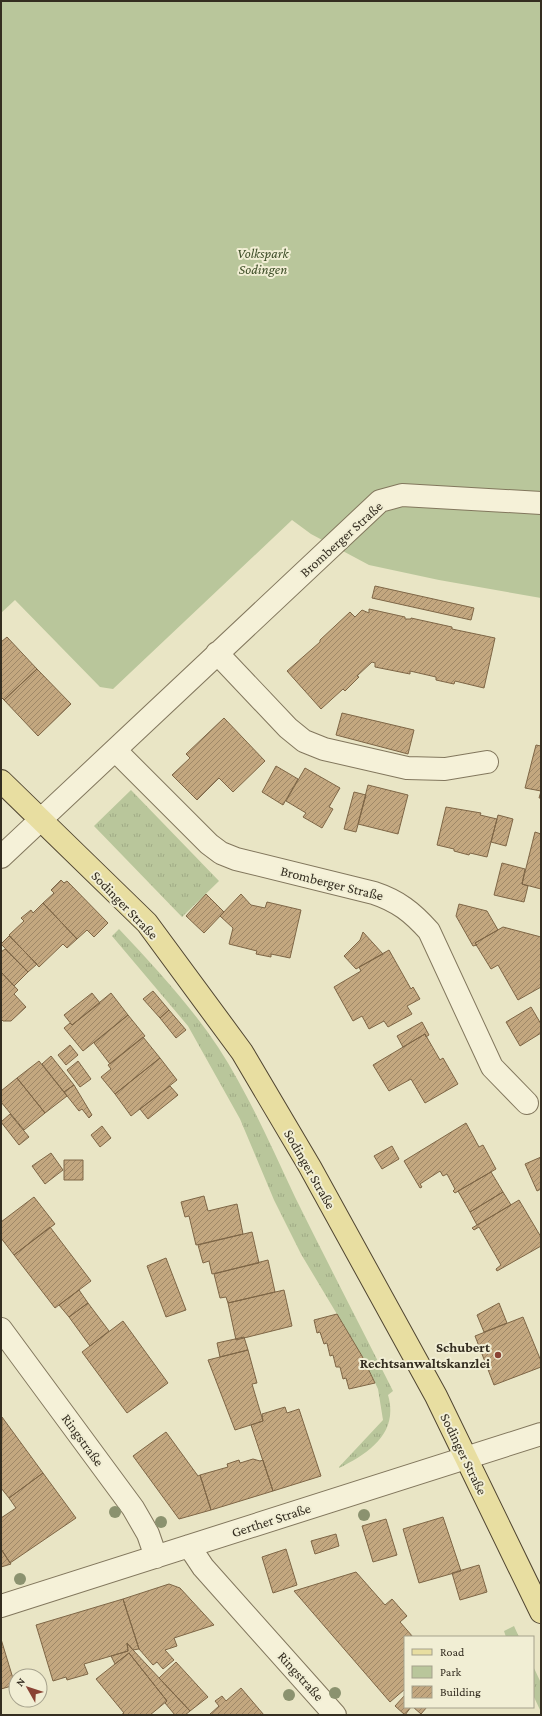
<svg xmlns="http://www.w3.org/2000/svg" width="542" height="1716" viewBox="0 0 542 1716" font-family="'Crimson Pro',serif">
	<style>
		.grass { fill: url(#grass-tufts) }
		.green { fill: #b9c69b }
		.building { fill: url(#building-hatch); stroke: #7e6646 }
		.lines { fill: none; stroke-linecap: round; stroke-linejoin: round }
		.minor-casing { stroke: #82775d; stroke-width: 24 }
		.major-casing { stroke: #504531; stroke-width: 24 }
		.minor { stroke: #f5f1d8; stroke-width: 22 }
		.major { stroke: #e8dea1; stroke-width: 22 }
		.tree { fill: #8b926f }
		.poi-dot { fill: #8a4334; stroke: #f1eed4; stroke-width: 1.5 }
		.labels { text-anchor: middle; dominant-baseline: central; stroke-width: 4; stroke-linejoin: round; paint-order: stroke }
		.park-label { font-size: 14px; font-style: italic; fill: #3e4e28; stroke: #f1eed4 }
		.street-label { font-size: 14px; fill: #342d20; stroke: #f1eed4 }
		.poi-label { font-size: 14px; font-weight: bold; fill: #342d20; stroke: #f1eed4; text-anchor: end }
	</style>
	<defs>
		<pattern id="grass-tufts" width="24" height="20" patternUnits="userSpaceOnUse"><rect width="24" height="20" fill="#b9c69b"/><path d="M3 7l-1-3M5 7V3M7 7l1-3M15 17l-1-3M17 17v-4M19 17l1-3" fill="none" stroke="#a0aa85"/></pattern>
		<pattern id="building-hatch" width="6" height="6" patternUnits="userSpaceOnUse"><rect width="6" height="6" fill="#c3a77f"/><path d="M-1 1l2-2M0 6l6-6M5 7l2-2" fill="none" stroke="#9f8868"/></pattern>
	</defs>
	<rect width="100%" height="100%" fill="#e9e5c5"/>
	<path class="grass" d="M131 790 219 881 182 917 94 826Z
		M119 929C154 966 190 1005 218 1047 249 1095 271 1146 295 1197 327 1262 361 1327 393 1391L388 1395C399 1433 369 1453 339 1468V1467L383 1420 378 1389 362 1356 301 1254 274 1200 240 1119 188 1026 112 936Z
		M514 1626 519 1637H506L504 1631Z
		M533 1666 541 1683V1712L533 1695Z"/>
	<path class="green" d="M1 1H541V598L439 580 369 565 311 534 292 520 113 689 100 687 15 600 1 613Z"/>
	<path class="building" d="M375 586 474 608 471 620 372 598Z
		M369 609 405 617V619H411V618L452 627V629L495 638 484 688 455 681 454 684 436 680V677L410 671V674L375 667V663L372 662 357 676 359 677 345 691 343 689 321 709 287 671 320 642V640L350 612 355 617 362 610 369 613Z
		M7 637 37 669 4 700 1 697V642Z
		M37 669 71 704 38 736 4 700Z
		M342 713 414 730 408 754 336 735Z
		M224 718 265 761 233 792 219 778 197 800 172 775 190 758 186 754Z
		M536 745 541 746V798H539L541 791 525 788Z
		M276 766 298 779 283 805 262 792Z
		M305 768 340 788 329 807 333 809 322 828 303 817 306 813 286 801Z
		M368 785 408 795 398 834 358 824Z
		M354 792 366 795 356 832 344 829Z
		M446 807 481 813 480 815 497 819 487 857 470 853 469 855 454 851V849L437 845Z
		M498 815 513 819 506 846 491 842Z
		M535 832 541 834V889L522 884Z
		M502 863 525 869 522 884 528 886 524 902 494 895Z
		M61 880 64 883 67 881 108 923 94 937 87 930 77 939 43 903 54 893 51 890Z
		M206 894 224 912 204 933 186 916Z
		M241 894 251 905 265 908 267 902 301 910 290 958 271 954V957L256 954 257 951 229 944 233 928 220 916Z
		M43 903 77 939 67 948 63 944 39 967 9 935 24 921 21 918 31 910 33 913Z
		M459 904 487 911 498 930 475 943 477 945 473 946 456 916Z
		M503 927 541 937V987L518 1000 498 965 491 969 475 943Z
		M363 932 383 954 356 969 344 956 360 940Z
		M9 936 37 964 28 972 1 944Z
		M5 949 28 972 14 986 1 972V952Z
		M389 950 411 989 413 987 420 999 407 1006 412 1014 388 1027 384 1021 369 1029 362 1016 353 1021 334 987 361 971 359 967Z
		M1 972 18 990 14 994 26 1007 11 1021H3L1 1019Z
		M153 991 169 1010 160 1018 143 999Z
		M92 993 100 1003 72 1025 64 1015Z
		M111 993 128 1015 83 1051 64 1028 70 1023 72 1025Z
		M531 1007 541 1024V1033L520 1046 506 1022Z
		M169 1010 186 1030 176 1038 160 1018Z
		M128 1015 145 1036 110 1064 94 1043Z
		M422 1022 429 1035 426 1037 425 1034 403 1047 397 1036Z
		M425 1034 440 1060 443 1058 458 1084 425 1103 411 1079 389 1091 373 1065Z
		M143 1037 160 1058 115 1094 101 1077 111 1069 108 1065Z
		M70 1045 78 1055 66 1065 58 1055Z
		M51 1056 74 1085 64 1092 42 1064Z
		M160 1058 177 1080 131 1116 115 1094Z
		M39 1061 67 1096 45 1113 17 1078Z
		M78 1061 91 1079 80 1087 67 1070Z
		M17 1078 45 1113 24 1130 1 1102V1091Z
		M74 1085 92 1115 89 1118 82 1109 79 1111 64 1092Z
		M170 1086 178 1095 148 1119 140 1109Z
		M10 1114 29 1137 19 1145 1 1122Z
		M466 1123 479 1147 483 1145 496 1169 455 1193 453 1191 455 1189 447 1174 443 1176 440 1171 420 1184 422 1187 420 1188 404 1161Z
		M102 1126 111 1138 100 1147 91 1135Z
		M392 1146 399 1159 382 1169 374 1156Z
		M51 1153 63 1170 45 1184 32 1166Z
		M541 1157V1189L537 1191 525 1164Z
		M64 1160H83V1180H64Z
		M491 1172 503 1192 470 1212 458 1191Z
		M503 1192 511 1205 477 1225 470 1212Z
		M204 1196 208 1211 237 1204 243 1234 196 1245 189 1216 185 1217 181 1202Z
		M34 1197 55 1224 14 1255 1 1238V1222Z
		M519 1200 541 1237V1246L497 1271 496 1269 501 1265 479 1227 474 1230 472 1228Z
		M50 1227 91 1281 55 1308 14 1255Z
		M252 1232 259 1263 212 1274 209 1261 203 1263 198 1245Z
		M166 1258 186 1310 166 1317 147 1266Z
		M268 1260 275 1292 228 1303 226 1297 220 1298 214 1274Z
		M79 1290 88 1303 69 1317 59 1305Z
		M284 1290 292 1326 236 1340 228 1303Z
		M88 1303 109 1331 90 1346 69 1317Z
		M499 1303 507 1323 484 1332 477 1315Z
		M337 1314 362 1356 375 1383 349 1389 346 1378 343 1379 340 1367H336L333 1355 330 1356 327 1343 324 1344 320 1332 317 1333 314 1320Z
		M523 1317 541 1361V1367L494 1385 475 1336Z
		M123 1321 168 1383 127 1413 82 1352Z
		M244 1337 248 1350 220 1357 217 1343Z
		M248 1350 257 1383 252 1384 263 1421 235 1430 208 1360Z
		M285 1407 287 1413 299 1409 321 1476 273 1491 251 1425 263 1421 262 1414Z
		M2 1417 43 1473 9 1498 1 1488Z
		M166 1432 198 1476 200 1475 211 1510 179 1519 133 1456Z
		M253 1459 260 1461 263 1460 273 1491 211 1510 200 1475 228 1467 227 1464 239 1460 240 1463Z
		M43 1473 76 1518 10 1563 1 1549V1518L16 1508 9 1498Z
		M443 1517 461 1571 419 1583 403 1529Z
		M386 1519 397 1555 373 1562 362 1526Z
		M336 1534 339 1546 315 1554 311 1541Z
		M1 1549 11 1564 1 1567Z
		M286 1549 297 1585 273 1593 262 1557Z
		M479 1565 487 1592 460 1600 452 1573Z
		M356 1572 385 1605 392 1599 407 1616 400 1622 413 1637H405V1689L390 1702 294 1591Z
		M169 1584 180 1588 214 1625 174 1638 177 1646 165 1650 174 1660 163 1669 157 1662 153 1665 139 1649 123 1599Z
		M123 1599 139 1649 133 1650 127 1643 128 1651 84 1664 88 1674 67 1680 66 1677 53 1681 36 1625Z
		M1 1639 15 1685 1 1689Z
		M127 1643 133 1650 190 1711 185 1715H175L165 1703 167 1701 129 1653 115 1664 111 1656 128 1651Z
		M129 1653 167 1701 150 1715H121L124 1713 96 1679Z
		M176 1662 208 1697 190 1711 159 1678Z
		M241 1688 264 1715H209L219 1706 215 1701 222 1696 226 1701Z
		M405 1695V1707H411L405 1715 395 1706Z
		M413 1707H427L421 1714Z"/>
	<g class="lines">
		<g class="minor-casing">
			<path id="minor" d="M217 653 288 728 304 741 324 749 407 768 445 769 487 762
				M115 750 209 844 221 853 236 859 374 893C398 901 412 912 429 931L492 1067 527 1103
				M1 857 380 501 402 495 541 503
				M1 1329 133 1508 148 1534 156 1557
				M189 1546 203 1567 335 1715
				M1 1606 541 1434"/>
		</g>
		<g class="major-casing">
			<path id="major" d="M1 781 147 923 242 1052 310 1167 436 1396 541 1612"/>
		</g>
		<use href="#minor" class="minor"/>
		<use href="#major" class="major"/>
	</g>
	<g class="tree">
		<circle cx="115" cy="1512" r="6"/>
		<circle cx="364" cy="1515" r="6"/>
		<circle cx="161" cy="1522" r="6"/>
		<circle cx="20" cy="1579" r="6"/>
		<circle cx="335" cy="1693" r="6"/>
		<circle cx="289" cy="1695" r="6"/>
	</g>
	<circle class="poi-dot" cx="498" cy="1355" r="4"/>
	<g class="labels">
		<g class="park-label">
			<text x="263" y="253">Volkspark<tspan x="263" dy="16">Sodingen</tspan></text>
		</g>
		<g class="street-label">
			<text transform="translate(341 539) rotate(-42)">Bromberger Straße</text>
			<text transform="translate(332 883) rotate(14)">Bromberger Straße</text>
			<text transform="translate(125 905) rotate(46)">Sodinger Straße</text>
			<text transform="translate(310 1169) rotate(60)">Sodinger Straße</text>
			<text transform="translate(83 1440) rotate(54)">Ringstraße</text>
			<text transform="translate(464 1454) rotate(64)">Sodinger Straße</text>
			<text transform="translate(271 1520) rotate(-18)">Gerther Straße</text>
			<text transform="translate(301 1676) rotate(48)">Ringstraße</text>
		</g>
		<g class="poi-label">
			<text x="490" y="1347">Schubert<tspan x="490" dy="16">Rechtsanwaltskanzlei</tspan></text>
		</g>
	</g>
	<rect width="542" height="1716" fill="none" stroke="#342d20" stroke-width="4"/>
	<rect x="404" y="1636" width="130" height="72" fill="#f1eed4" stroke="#a5a18c"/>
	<rect x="412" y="1649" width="20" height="6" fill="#e8dea1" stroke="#a5a18c"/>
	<text x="440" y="1656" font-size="12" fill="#342d20">Road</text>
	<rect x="412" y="1666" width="20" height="12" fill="#b9c69b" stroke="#a5a18c"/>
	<text x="440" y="1676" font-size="12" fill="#342d20">Park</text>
	<rect x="412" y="1686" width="20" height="12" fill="url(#building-hatch)" stroke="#a5a18c"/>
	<text x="440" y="1696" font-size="12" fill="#342d20">Building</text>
	<g transform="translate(28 1688) rotate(309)"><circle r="19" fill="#f1eed4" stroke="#a5a18c"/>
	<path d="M0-3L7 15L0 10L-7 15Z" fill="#8a4334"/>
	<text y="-6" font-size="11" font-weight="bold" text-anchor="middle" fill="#342d20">N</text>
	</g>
</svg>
